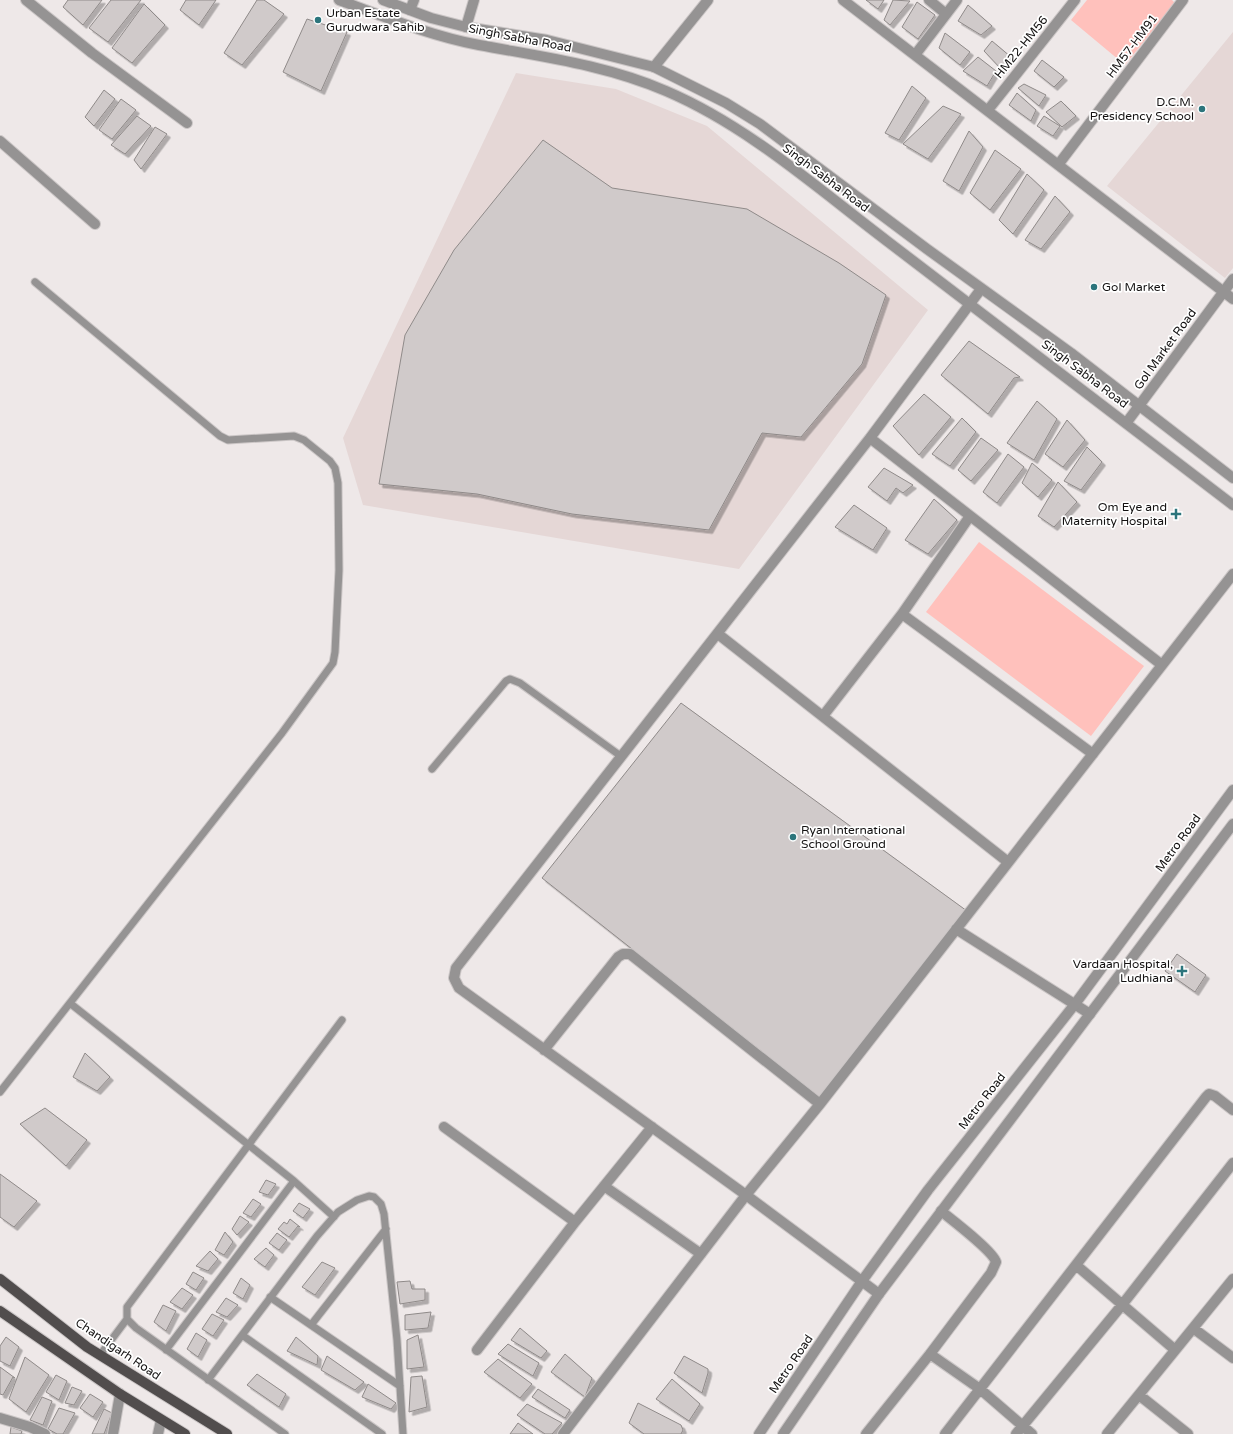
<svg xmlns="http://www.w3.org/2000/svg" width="1233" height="1434" viewBox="0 0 1233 1434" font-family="'Varela Round',sans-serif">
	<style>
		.built { fill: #e5d7d6 }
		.green { fill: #ffc1bc }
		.building { fill: #d0caca; stroke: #8f8a89; filter: url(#shadow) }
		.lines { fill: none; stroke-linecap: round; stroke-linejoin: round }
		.service-casing { stroke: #cbc6c6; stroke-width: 9 }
		.minor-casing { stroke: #cbc6c6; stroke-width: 12 }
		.tertiary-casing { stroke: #cbc6c6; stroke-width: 12 }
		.primary-casing { stroke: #cbc6c6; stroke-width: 12 }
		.service { stroke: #959393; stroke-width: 7 }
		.minor { stroke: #959393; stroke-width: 10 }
		.tertiary { stroke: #959393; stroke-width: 10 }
		.primary { stroke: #514d4d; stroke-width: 10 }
		.poi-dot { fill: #2c757c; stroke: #fff; stroke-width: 1.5 }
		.labels { text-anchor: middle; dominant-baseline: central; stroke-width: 3.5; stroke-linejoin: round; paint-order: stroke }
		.poi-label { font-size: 12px; fill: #131111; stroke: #fff; text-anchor: start }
		.street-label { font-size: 12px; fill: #131111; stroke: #fff }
	</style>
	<defs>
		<filter id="shadow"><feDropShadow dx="3.5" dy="3.5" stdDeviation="0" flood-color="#0004"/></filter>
	</defs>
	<rect width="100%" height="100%" fill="#eee8e8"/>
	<path class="built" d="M1233 32V268L1225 278 1107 186Z
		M516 73 616 89 707 126 928 310 739 569 363 505 343 438Z"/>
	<path class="green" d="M1087 0H1172L1175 3 1125 65 1071 20Z
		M979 542 1144 666 1091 736 926 612Z"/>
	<path class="building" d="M68 0H102L83 25 63 7Z
		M111 0H141L108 42 89 28Z
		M186 0H216L199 25 180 10Z
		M257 0H264L284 14 242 65 224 53Z
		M866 0H884L878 9Z
		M893 0 910 1 890 25 884 20Z
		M917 2 935 15 918 39 902 27Z
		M144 4 165 25 132 63 112 48Z
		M968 5 992 26 981 35 958 21Z
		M307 19 347 32 321 91 283 72Z
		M945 33 970 52 960 65 939 48Z
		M992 41 1011 57 1002 70 984 51Z
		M978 57 996 71 987 86 963 71Z
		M1042 60 1064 77 1054 87 1034 71Z
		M1024 84 1046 95 1039 106 1018 88Z
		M912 86 926 98 899 140 885 133Z
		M104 90 115 99 94 126 85 117Z
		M1017 93 1036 110 1031 121 1009 105Z
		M121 99 136 110 112 139 99 130Z
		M1061 101 1076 116 1062 127 1046 112Z
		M943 106 961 114 928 159 903 144Z
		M137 116 151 126 125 154 111 145Z
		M1044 116 1060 126 1053 136 1037 126Z
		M155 127 167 134 141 169 134 160Z
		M969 131 983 147 959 191 943 181Z
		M543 140 612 188 747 209 839 263 886 295 862 364 801 437 762 433 709 530 572 514 477 494 379 484 405 335 454 250Z
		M995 150 1021 169 990 210 970 193Z
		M1027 174 1044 190 1013 234 999 220Z
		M1055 196 1070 212 1041 249 1025 240Z
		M969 341 1020 377 1014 378 988 414 941 375Z
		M924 394 951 417 919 455 893 426Z
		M1037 401 1057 419 1034 460 1007 443Z
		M962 418 976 432 950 466 932 454Z
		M1067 420 1085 440 1063 467 1045 454Z
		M981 438 998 450 971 481 958 470Z
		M1087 447 1102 462 1081 490 1064 481Z
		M1008 454 1024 467 997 503 983 492Z
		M1032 463 1052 480 1038 497 1022 483Z
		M884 468 913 485 903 493 896 488 887 501 868 487Z
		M1058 482 1077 502 1054 527 1038 516Z
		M934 499 957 520 928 554 905 540Z
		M854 505 887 528 873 550 835 527Z
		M681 703 967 911 822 1099 542 878Z
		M1177 954 1206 975 1195 992 1165 971Z
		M85 1053 110 1077 97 1091 73 1077Z
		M45 1108 87 1140 66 1166 20 1124Z
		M0 1174 37 1201 14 1227 0 1217Z
		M266 1180 276 1184 268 1195 259 1192Z
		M253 1199 261 1204 251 1217 243 1213Z
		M299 1203 310 1209 303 1218 293 1211Z
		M240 1216 249 1222 237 1235 232 1229Z
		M290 1219 300 1227 298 1226 289 1237 278 1229 284 1222 287 1224Z
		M225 1232 233 1242 224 1255 215 1250Z
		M277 1233 287 1240 279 1250 269 1243Z
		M266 1248 274 1255 265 1267 254 1259Z
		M210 1251 218 1259 208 1271 196 1266Z
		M322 1262 335 1268 315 1295 302 1287Z
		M193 1272 204 1278 196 1290 186 1284Z
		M241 1278 250 1285 243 1299 233 1293Z
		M410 1281 412 1289H425V1300L400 1304 397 1282Z
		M182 1288 193 1295 182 1309 170 1302Z
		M226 1298 238 1305 227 1317 216 1312Z
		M163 1305 176 1311 166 1331 154 1322Z
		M431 1312 428 1328 405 1330V1315Z
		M212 1314 224 1320 213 1336 202 1329Z
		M520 1328 547 1351 541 1358 511 1340Z
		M196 1333 207 1340 198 1357 187 1349Z
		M418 1335 424 1367 407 1369V1340Z
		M6 1337 19 1347 10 1366 0 1361V1346Z
		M296 1337 318 1356 317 1365 287 1351Z
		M508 1344 539 1363 533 1376 498 1354Z
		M565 1354 592 1378 585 1397 551 1372Z
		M327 1356 364 1382 355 1390 321 1370Z
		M684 1356 708 1369V1373L702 1393 674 1373Z
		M25 1357 49 1375 26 1412 9 1399Z
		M498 1359 532 1384 520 1398 484 1372Z
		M0 1367 15 1378 13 1377 3 1395 0 1394Z
		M257 1374 286 1394 279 1407 247 1385Z
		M56 1375 67 1381 59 1400 46 1392Z
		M422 1376 427 1407 409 1412 411 1377Z
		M672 1379 700 1404 689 1421 656 1399Z
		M368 1384 396 1403 391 1409 362 1397Z
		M72 1387 82 1391 74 1405 65 1403Z
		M538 1389 570 1410 565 1418 532 1397Z
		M90 1394 103 1402 93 1417 80 1408Z
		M42 1397 52 1401 43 1425 30 1420Z
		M638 1403 681 1425 683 1430 681 1434H644L629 1423Z
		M527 1404 562 1423 552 1434H545L517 1415Z
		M59 1408 75 1413 63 1434H57L48 1429Z
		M104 1409 112 1413 104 1434H92Z
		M518 1423 533 1434H510Z
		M11 1427 22 1431 21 1434H10Z"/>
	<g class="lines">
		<g class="service-casing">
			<path id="service" d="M432 769 506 681 510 679 520 683 622 757
				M71 1004 294 1181 334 1217
				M0 1092 282 733 333 663 335 652 339 570 338 483 335 468 330 461 304 440 294 436 228 440 220 436 35 282
				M270 1297 400 1386
				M311 1325 386 1229
				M242 1335 382 1434
				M166 1350 294 1181
				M100 1355 127 1319
				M208 1380 317 1236 338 1212 357 1200 369 1196 374 1197 381 1204 384 1214 397 1340 403 1434
				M285 1434 136 1328 127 1319V1307L342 1020"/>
		</g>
		<g class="minor-casing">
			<path id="minor" d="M26 0 92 53 187 123
				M843 0 1233 299
				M929 0 946 14
				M410 10 414 0
				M466 27 474 0
				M915 55 957 0
				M654 67 708 0
				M988 110 1075 0
				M0 141 95 224
				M1058 165 1183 0
				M1127 422 1233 279
				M870 438 1162 665
				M902 614 1093 754
				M718 634 1008 862
				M823 716 902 614 970 516
				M956 929 1090 1014
				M544 1050 618 957 623 954H630L820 1104
				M444 1127 575 1222
				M604 1186 701 1254
				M1076 1265 1174 1349
				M879 1294 746 1195 459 988 454 978 456 968 870 438 981 289
				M1193 1328 1233 1358
				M477 1350 575 1222 652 1127
				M930 1354 991 1273 996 1262C993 1251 952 1220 941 1211
				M1139 1395 1188 1434
				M0 1418 30 1427 45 1434
				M113 1434 120 1394
				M158 1434 161 1420
				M563 1434 746 1195 820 1104 1233 574
				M866 1434 930 1354 980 1389 1032 1434
				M945 1434 1206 1097 1209 1094 1215 1096 1233 1110
				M1016 1434 1122 1305 1233 1163
				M1107 1434 1233 1279"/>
		</g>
		<g class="tertiary-casing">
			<path id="tertiary" d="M339 0C385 17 431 36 479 45 543 57 606 65 666 91 748 126 817 188 887 241 1002 330 1118 416 1233 505
				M383 0 431 18 466 27 547 40 654 67 726 103 760 124 927 249 1071 353 1233 478
				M759 1434 862 1281 928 1190 1075 1004 1233 790
				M783 1434 879 1294 1233 824"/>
		</g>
		<g class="primary-casing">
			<path id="primary" d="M0 1279 87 1347 227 1434
				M0 1311 120 1394 185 1434"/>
		</g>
		<use href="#service" class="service"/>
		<use href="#minor" class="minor"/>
		<use href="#tertiary" class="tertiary"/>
		<use href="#primary" class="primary"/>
	</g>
	<g class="poi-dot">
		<circle cx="318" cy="20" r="4"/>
		<circle cx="1202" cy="109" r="4"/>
		<circle cx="1094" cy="287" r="4"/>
		<path d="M1174 508h4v4h4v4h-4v4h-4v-4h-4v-4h4z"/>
		<circle cx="793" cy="837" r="4"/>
		<path d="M1180 965h4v4h4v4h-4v4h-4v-4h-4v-4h4z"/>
	</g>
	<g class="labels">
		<g class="poi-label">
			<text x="326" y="13">Urban Estate<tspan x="326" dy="14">Gurudwara Sahib</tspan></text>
			<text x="1194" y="102" text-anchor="end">D.C.M.<tspan x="1194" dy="14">Presidency School</tspan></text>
			<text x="1102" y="287">Gol Market</text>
			<text x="1167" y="507" text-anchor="end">Om Eye and<tspan x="1167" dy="14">Maternity Hospital</tspan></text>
			<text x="801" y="830">Ryan International<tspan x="801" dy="14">School Ground</tspan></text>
			<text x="1173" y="964" text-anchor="end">Vardaan Hospital,<tspan x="1173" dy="14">Ludhiana</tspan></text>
		</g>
		<g class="street-label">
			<text transform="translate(520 38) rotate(11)">Singh Sabha Road</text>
			<text transform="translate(1132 46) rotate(-53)">HM57-HM91</text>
			<text transform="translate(1021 47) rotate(-51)">HM22-HM56</text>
			<text transform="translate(826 178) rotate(37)">Singh Sabha Road</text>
			<text transform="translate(1165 349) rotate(-54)">Gol Market Road</text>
			<text transform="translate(1085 374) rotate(37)">Singh Sabha Road</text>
			<text transform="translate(1178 843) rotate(-54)">Metro Road</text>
			<text transform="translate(982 1101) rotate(-52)">Metro Road</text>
			<text transform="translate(118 1349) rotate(34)">Chandigarh Road</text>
			<text transform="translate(791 1364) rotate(-56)">Metro Road</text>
		</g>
	</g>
</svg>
